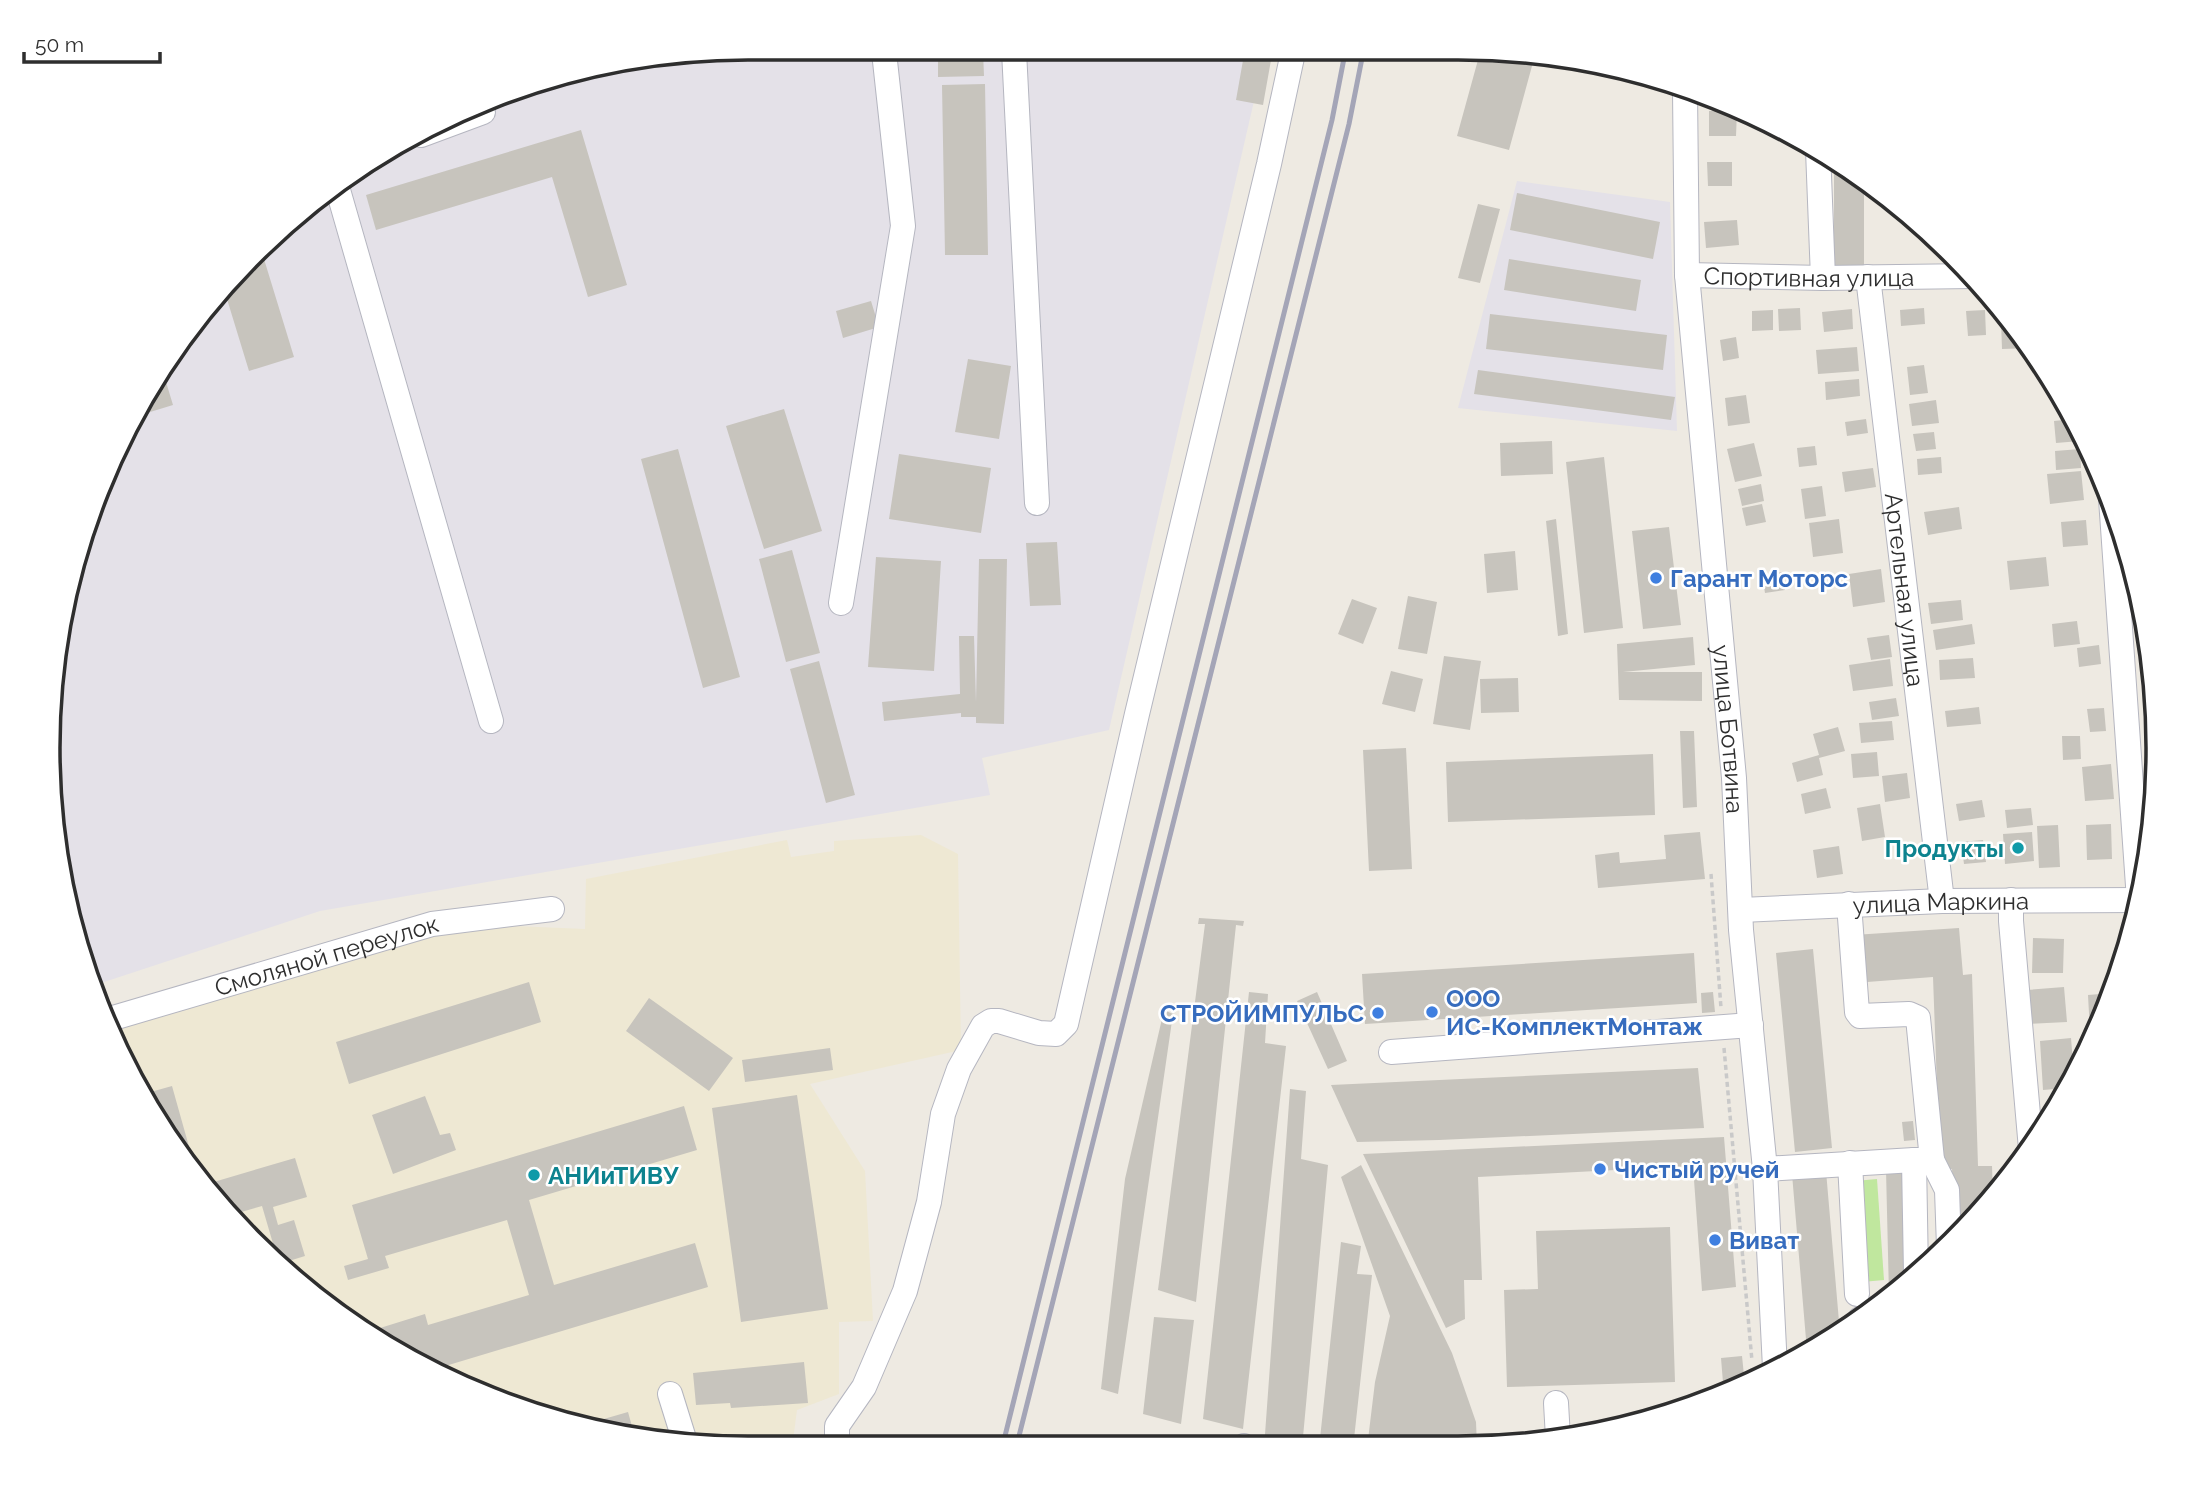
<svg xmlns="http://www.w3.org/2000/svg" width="2206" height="1495" viewBox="0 0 2206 1495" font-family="Raleway,sans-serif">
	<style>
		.industrial { fill: #e4e1e8 }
		.education { fill: #eee8d3 }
		.pitch { fill: #c0e79e }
		.building { fill: #c7c4bd }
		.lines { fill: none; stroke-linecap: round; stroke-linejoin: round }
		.minor-casing { stroke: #b5b6c0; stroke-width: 26 }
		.path { stroke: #c9c9c9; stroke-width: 3.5; stroke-dasharray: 5 3.5; stroke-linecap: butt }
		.minor { stroke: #fff; stroke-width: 24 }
		.rail { stroke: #a4a5b7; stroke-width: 5 }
		.shop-dot { fill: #3f7fe0; stroke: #fff; stroke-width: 2.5 }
		.culture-dot { fill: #0f9aa8; stroke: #fff; stroke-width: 2.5 }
		.labels { text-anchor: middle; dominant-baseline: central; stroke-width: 5; stroke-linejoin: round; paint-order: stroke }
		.street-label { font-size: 24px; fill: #2e2e2e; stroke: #fff }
		.shop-label { font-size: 24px; font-weight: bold; fill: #366cbe; stroke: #fff; text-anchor: start }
		.culture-label { font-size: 24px; font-weight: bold; fill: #0d838f; stroke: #fff; text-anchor: end }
		.rim { fill: none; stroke: #2e2e2e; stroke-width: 3.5 }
	</style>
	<rect width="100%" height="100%" fill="#eeeae2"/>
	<path class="industrial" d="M1266 49 1109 730 982 758 990 795 320 911 92 986 61 885 49 701 61 610 100 480 192 321 253 252 358 166 523 84 656 53Z
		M1517 181 1670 202 1677 431 1458 408Z"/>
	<path class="education" d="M921 835 958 854 961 1050 810 1084 865 1171 873 1321 839 1322V1394L797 1410 792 1448H747L611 1434 437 1375 358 1330 253 1243 141 1097 107 1028 465 924 585 929 586 879 787 840 791 857 834 851V841Z"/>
	<path class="pitch" d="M1877 1179 1884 1280 1862 1282 1855 1181Z"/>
	<path class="building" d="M1245 49H1273L1263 105 1236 100Z
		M1481 49 1535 55 1509 150 1457 136Z
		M938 51H983L984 76 938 77Z
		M642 57 643 63 618 66V62Z
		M985 84 988 255H945L942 85Z
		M1709 111H1737L1736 136H1709Z
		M581 130 627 285 588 297 552 177 376 230 366 195Z
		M1834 161 1864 179V265L1834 268Z
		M1707 162H1732V186H1708Z
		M1517 193 1660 222 1653 259 1510 230Z
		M1478 204 1500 209 1480 283 1458 278Z
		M1737 220 1739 245 1706 248 1704 222Z
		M260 246 294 357 249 371 223 286Z
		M1509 259 1641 280 1636 311 1504 290Z
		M871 301 879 327 843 338 836 311Z
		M1800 308 1801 330 1779 331 1778 309Z
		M1924 308 1925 324 1901 326 1900 310Z
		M1852 309 1853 329 1824 332 1822 312Z
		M1773 310V330L1752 331V311Z
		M1985 310 1986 335 1968 336 1966 311Z
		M1490 314 1667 335 1663 370 1486 349Z
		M2009 320 2029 344 2032 348 2002 349 2001 321Z
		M1736 337 1739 358 1723 361 1720 340Z
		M1857 347 1859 371 1818 374 1816 350Z
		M968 359 1011 366 999 439 955 432Z
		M1924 365 1928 393 1910 395 1907 367Z
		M1478 370 1675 397 1671 420 1474 394Z
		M163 372 173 405 137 416 156 384Z
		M1859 379 1860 396 1826 400 1825 382Z
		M1746 395 1750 423 1728 426 1725 398Z
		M1936 400 1939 423 1912 426 1909 404Z
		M784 409 822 531 764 549 726 426Z
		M1866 419 1868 433 1847 436 1845 422Z
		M2073 419 2079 431 2080 441 2056 443 2054 421Z
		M1934 432 1936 449 1916 451 1913 434Z
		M1552 441 1553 474 1501 476 1500 443Z
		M1754 443 1762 476 1735 482 1727 449Z
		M1815 446 1817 465 1799 467 1797 448Z
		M678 449 740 677 703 688 641 459Z
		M2080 449 2081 468 2056 470 2055 451Z
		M899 454 991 468 981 533 889 519Z
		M1604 457 1623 628 1584 633 1566 462Z
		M1941 457 1942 473 1918 475 1917 459Z
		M1873 468 1876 487 1845 492 1842 472Z
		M2081 471 2084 500 2050 504 2047 474Z
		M1761 484 1764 501 1742 506 1738 489Z
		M1822 486 1826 516 1805 519 1801 489Z
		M1762 504 1766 522 1746 526 1742 508Z
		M1959 507 1962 529 1928 535 1924 512Z
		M1556 519 1568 634 1558 636 1546 521Z
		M1839 519 1843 553 1813 557 1809 523Z
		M2086 520 2088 545 2063 547 2061 522Z
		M1669 527 1681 625 1643 629 1632 531Z
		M1057 542 1061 605 1030 606 1026 543Z
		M792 550 820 653 786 662 759 559Z
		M1515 551 1518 590 1487 593 1484 554Z
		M876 557 941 561 934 671 868 667Z
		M2046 557 2049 586 2010 590 2007 561Z
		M979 559H1007L1004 724 976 723V717H961V713L884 721 882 702 960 694 959 636H974L976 702Z
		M1881 569 1885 602 1853 607 1849 574Z
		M1782 572 1785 590 1765 593 1762 575Z
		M1408 596 1437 602 1427 654 1398 649Z
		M1352 599 1377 608 1363 644 1338 634Z
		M1961 600 1963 620 1931 624 1928 603Z
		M2077 621 2080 644 2054 647 2052 624Z
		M1972 624 1975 644 1936 650 1933 630Z
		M1889 635 1892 657 1871 660 1867 638Z
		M1693 637 1695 665 1623 672H1702V701L1619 700 1617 644Z
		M2099 645 2101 664 2079 667 2077 648Z
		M1444 656 1481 661 1470 730 1433 724Z
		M1973 658 1975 678 1940 680 1939 660Z
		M1890 659 1893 686 1853 691 1849 665Z
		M819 661 855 795 826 803 790 669Z
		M1391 671 1423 679 1415 712 1382 704Z
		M1518 678 1519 712 1481 713 1480 679Z
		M1896 698 1899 716 1872 720 1869 702Z
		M1979 707 1981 724 1947 727 1945 711Z
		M2104 708 2106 731 2090 732 2087 709Z
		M1892 721 1894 740 1861 743 1859 723Z
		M1838 727 1845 751 1819 758 1823 775 1797 782 1792 763 1819 755 1813 734Z
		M1680 731H1694L1697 807 1683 808Z
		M2062 736H2080L2081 759 2063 760Z
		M1406 748 1412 869 1369 871 1363 750Z
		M1877 752 1879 776 1853 778 1851 754Z
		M1653 754 1655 815 1448 822 1446 762Z
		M2111 764 2114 799 2085 801 2082 767Z
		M1907 773 1910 798 1885 802 1882 776Z
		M1826 788 1831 808 1805 814 1801 794Z
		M1982 800 1985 817 1959 821 1956 804Z
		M1880 804 1885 837 1862 841 1857 808Z
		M2031 808 2033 825 2007 828 2005 810Z
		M2111 824 2112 859 2087 860 2086 825Z
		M2058 825 2060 867 2039 868 2037 826Z
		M1700 832 1705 879 1598 888 1595 855 1619 852 1620 863 1666 859 1664 835Z
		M2032 832 2034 861 2005 864 2003 834Z
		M1983 840 1986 862 1964 864 1961 842Z
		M1839 846 1843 874 1817 878 1813 850Z
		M1199 918 1244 921 1243 926 1236 925 1196 1302 1158 1290 1205 924H1198Z
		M1959 928 1963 975 1972 974 1978 1166H1992L1993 1195 1956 1240 1952 1169H1940L1933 977 1867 982 1854 935Z
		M2033 938 2064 939 2063 973H2032Z
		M2117 944H2127L2119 971Z
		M1813 949 1832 1148 1795 1152 1776 953Z
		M1694 953 1697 1003 1365 1024 1362 974Z
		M529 982 541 1022 349 1084 336 1042Z
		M2064 987 2067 1022 2029 1024 2027 990Z
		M1249 992 1268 994 1265 1043 1286 1046 1243 1429 1203 1419Z
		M1317 992 1347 1061 1328 1069 1297 1001Z
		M1713 992 1715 1012 1702 1013 1701 993Z
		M2112 993 2106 1015 2097 1031 2090 1032 2088 995Z
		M649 998 733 1058 709 1091 626 1031Z
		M1164 1010 1173 1014 1118 1394 1101 1389 1125 1179Z
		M2071 1038 2074 1075 2067 1088 2043 1090 2040 1041Z
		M830 1048 833 1070 745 1082 742 1060Z
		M1698 1068 1704 1128 1439 1140 1357 1142 1331 1085Z
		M172 1086 195 1168 140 1095Z
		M1290 1089 1306 1091 1301 1159 1328 1165 1302 1448H1264Z
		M797 1095 828 1309 741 1322 712 1108Z
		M425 1096 440 1135 450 1133 456 1150 393 1174 372 1115Z
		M684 1106 697 1150 529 1200 554 1285 695 1243 708 1287 442 1367 446 1378 364 1333 425 1314 428 1325 529 1295 507 1220 385 1256 389 1268 348 1280 344 1266 368 1259 352 1205Z
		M1913 1121 1915 1140 1904 1141 1902 1122Z
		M1724 1137 1736 1287 1702 1291 1693 1166 1478 1177 1482 1280H1464L1465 1319 1446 1328 1363 1154Z
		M295 1158 307 1197 273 1207 278 1225 294 1220 305 1256 279 1264 262 1206 231 1215 207 1184Z
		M1361 1165 1452 1353 1476 1422 1477 1446 1367 1448 1375 1382 1390 1316 1341 1177Z
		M1886 1170H1904L1907 1281 1889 1295Z
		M1826 1171 1840 1333 1807 1351 1792 1174Z
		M1670 1227 1675 1382 1507 1387 1504 1290 1538 1289 1536 1231Z
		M1341 1242 1361 1246 1357 1274 1372 1275 1353 1448H1319Z
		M1154 1317 1194 1320 1181 1424 1143 1414Z
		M1742 1356 1745 1385 1724 1395 1721 1358Z
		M804 1362 808 1403 731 1408 730 1403 696 1405 693 1373Z
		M628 1412 635 1437 611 1434 583 1425Z"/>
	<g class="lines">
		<g class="minor-casing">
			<g id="minor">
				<path d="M1014 51 1037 503"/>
				<path id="s1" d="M1685 91 1687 275 1734 778 1741 930 1765 1169 1775 1368"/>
				<path d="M421 135 483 112 481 105"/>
				<path d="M1818 150 1823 278"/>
				<path d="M336 183 491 721"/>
				<path id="s2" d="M1687 275 1823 278 1973 276"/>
				<path id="s3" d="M1868 277 1942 901"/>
				<path d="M2111 499 2139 900"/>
				<path d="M841 603 903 226 884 52"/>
				<path d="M2011 900V921L2031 1149"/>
				<path d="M1849 904 1857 1012 1860 1016 1909 1014 1918 1018 1932 1160H1914L1916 1273"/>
				<path id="s4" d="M1741 910 1942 901 2140 900"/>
				<path id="s5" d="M103 1021 432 924 552 909"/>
				<path d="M1391 1052 1751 1025"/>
				<path d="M1932 1160 1947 1190 1949 1247"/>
				<path d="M1850 1163 1857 1294"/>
				<path d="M1765 1169 1914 1160"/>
				<path d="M1860 1319V1320"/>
				<path d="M670 1394 685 1442"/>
				<path d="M1556 1403 1558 1438"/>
				<path d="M837 1448V1426L864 1387 905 1291 929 1202 943 1114 959 1069 983 1026 991 1021H999L1039 1033 1056 1034 1066 1024 1137 714 1269 164 1294 48"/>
				<path d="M1244 1448V1446"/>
			</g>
		</g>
		<path class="path" d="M1711 874 1721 1008
			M1724 1048 1752 1361
			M1752 1368 1753 1380"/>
		<use href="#minor" class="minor"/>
		<path class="rail" d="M1002 1448 1332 120 1346 48
			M1016 1448 1349 124 1364 48"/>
	</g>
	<g class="shop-dot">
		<circle cx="1656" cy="578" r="7"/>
		<circle cx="1432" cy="1012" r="7"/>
		<circle cx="1378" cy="1013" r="7"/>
		<circle cx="1600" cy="1169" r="7"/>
		<circle cx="1715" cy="1240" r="7"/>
	</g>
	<g class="culture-dot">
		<circle cx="2018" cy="848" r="7"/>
		<circle cx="534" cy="1175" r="7"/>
	</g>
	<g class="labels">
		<g class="street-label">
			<text stroke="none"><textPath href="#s2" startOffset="122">Спортивная улица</textPath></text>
			<text stroke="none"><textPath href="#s3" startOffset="315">Артельная улица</textPath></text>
			<text stroke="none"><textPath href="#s1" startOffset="640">улица Ботвина</textPath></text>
			<text stroke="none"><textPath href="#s4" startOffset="200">улица Маркина</textPath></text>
			<text stroke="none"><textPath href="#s5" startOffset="233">Смоляной переулок</textPath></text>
		</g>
		<g class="shop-label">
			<text x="1670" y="578">Гарант Моторс</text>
			<text x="1446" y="998">ООО<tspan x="1446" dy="28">ИС-КомплектМонтаж</tspan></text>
			<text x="1364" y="1013" text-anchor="end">СТРОЙИМПУЛЬС</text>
			<text x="1614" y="1169">Чистый ручей</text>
			<text x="1729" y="1240">Виват</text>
		</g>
		<g class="culture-label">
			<text x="2004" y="848">Продукты</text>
			<text x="548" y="1175" text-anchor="start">АНИиТИВУ</text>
		</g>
	</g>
	<path d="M0 0H2206V1495H0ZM748 60H1458A688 688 0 0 1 2146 748V748A688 688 0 0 1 1458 1436H748A688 688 0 0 1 60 748V748A688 688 0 0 1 748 60Z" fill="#fff" fill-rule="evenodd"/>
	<path class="rim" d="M748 60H1458A688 688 0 0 1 2146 748V748A688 688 0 0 1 1458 1436H748A688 688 0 0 1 60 748V748A688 688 0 0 1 748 60Z"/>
	<path d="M24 52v10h136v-10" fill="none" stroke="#2e2e2e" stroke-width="3.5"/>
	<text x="35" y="52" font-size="21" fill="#2e2e2e" stroke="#ffffff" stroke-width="5" paint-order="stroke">50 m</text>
</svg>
